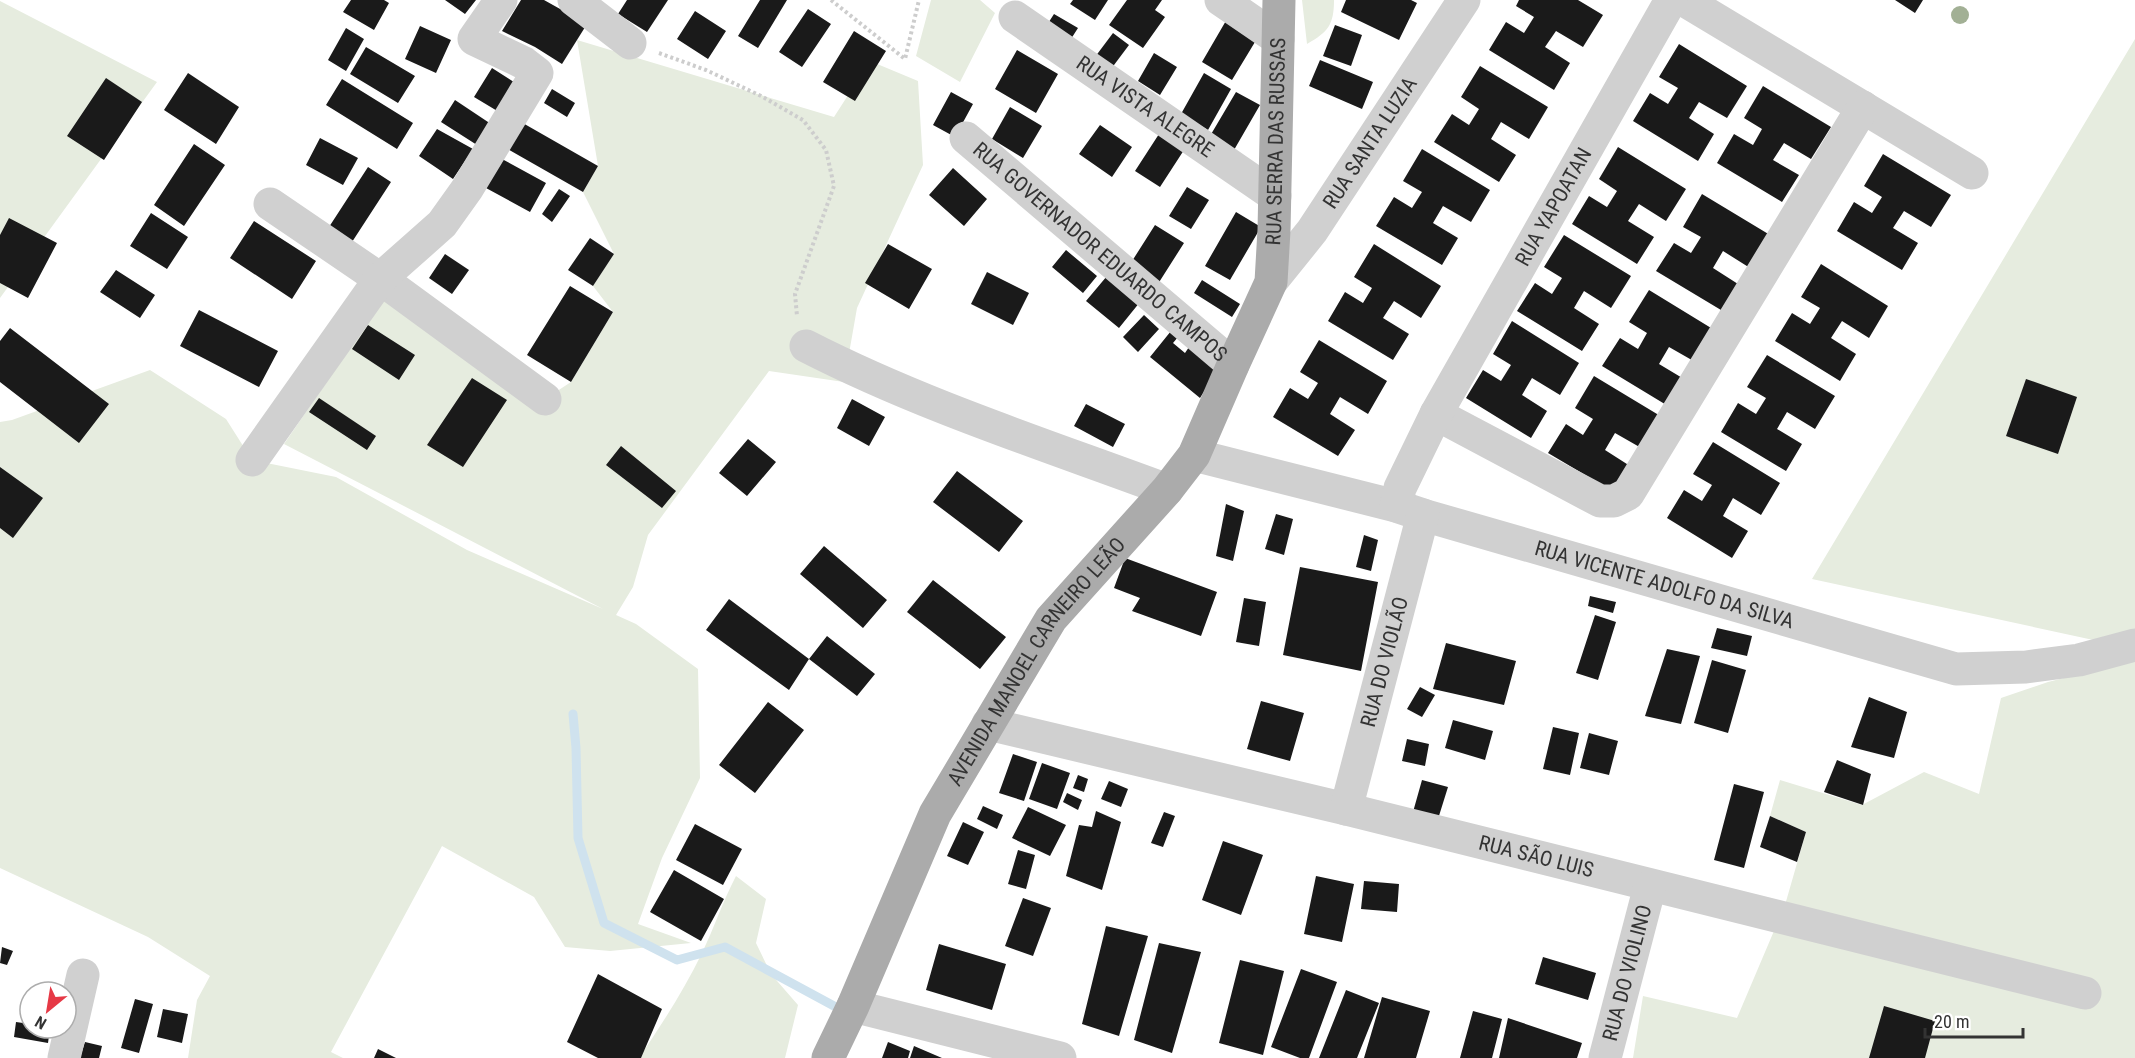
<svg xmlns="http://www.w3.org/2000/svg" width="2135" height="1058" viewBox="0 0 2135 1058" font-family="'Roboto Condensed',sans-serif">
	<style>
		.green { fill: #e6ecdf }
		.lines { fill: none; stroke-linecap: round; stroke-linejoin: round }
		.stream { stroke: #cfe2ee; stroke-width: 9 }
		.building { fill: #1a1a1a }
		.path { stroke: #cdcdcd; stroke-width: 4; stroke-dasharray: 3 3; stroke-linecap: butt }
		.minor { stroke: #d0d0d0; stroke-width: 33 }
		.major { stroke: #ababab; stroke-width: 33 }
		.tree { fill: #a2b095 }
		.labels { text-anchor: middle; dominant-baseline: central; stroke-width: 6; stroke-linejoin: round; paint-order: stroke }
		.street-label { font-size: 21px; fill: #333; stroke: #fff }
	</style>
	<rect width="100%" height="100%" fill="#fff"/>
	<path class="green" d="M931 0H980L995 13 960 82 916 56Z
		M1302 0H1334C1334 25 1328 32 1307 44Z
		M0 1 157 82 0 298Z
		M2135 39V649L1812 579Z
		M577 40 834 117 870 61 918 81 923 165 857 308 844 382 769 371 648 535 633 587 616 615 636 624 698 669 700 778 662 858 638 924 691 943 610 951 565 947 534 897 442 846 331 1052 343 1058H188L197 1000 210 976 148 937 0 868V422L12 420 150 370 226 419 252 460 336 477 467 550 603 609 284 444 392 287 545 399 571 382 613 312 593 286 614 254 583 192 598 166Z
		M2135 660V1058H1633L1643 996 1737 1018 1785 905 1806 832 1770 816 1780 780 1862 805 1924 772 1979 794 2001 698 2048 682Z
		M736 876 766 899 756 943 771 974 798 1005 785 1058H639C662 1024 684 990 702 953 714 928 723 901 736 876Z"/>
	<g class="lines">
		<path class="stream" d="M573 714 576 748 578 838 604 923 677 960 725 947 834 1006"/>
	</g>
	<path class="building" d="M351 0H384L389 3 374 30 343 12Z
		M445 0H476L465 14Z
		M521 0H544L587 24 562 64 535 47 502 31Z
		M627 0H668L647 32 618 14Z
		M760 0H787L758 48 738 36Z
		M1073 0H1108L1095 20 1070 4Z
		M1127 0H1162L1155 10 1165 17 1143 48 1109 25Z
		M1346 0H1411L1417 3 1399 40 1341 12Z
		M1519 0H1578L1603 15 1583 47 1556 31 1545 47 1570 63 1554 90 1489 50 1506 22 1524 33 1534 17 1516 6Z
		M1895 0H1923L1915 13Z
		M808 9 831 24 802 67 779 52Z
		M695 11 726 31 708 59 677 39Z
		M1054 14 1078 28 1069 42 1045 28Z
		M1227 19 1258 37 1232 80 1202 62Z
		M1335 25 1362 35 1351 66 1323 56Z
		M420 26 451 40 436 73 405 59Z
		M346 28 364 39 346 71 328 60Z
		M854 31 886 51 855 101 823 82Z
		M1113 33 1129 45 1111 69 1095 57Z
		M1679 44 1747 86 1727 118 1699 102 1689 118 1714 134 1698 161 1633 121 1650 93 1668 104 1678 88 1659 77Z
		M366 47 415 76 398 103 350 74Z
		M1017 50 1058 74 1036 113 995 89Z
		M1154 53 1177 67 1160 95 1138 81Z
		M1320 60 1373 82 1362 109 1309 86Z
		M1480 66 1548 107 1529 139 1501 122 1491 139 1516 155 1499 182 1434 142 1452 114 1469 125 1479 109 1461 97Z
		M492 68 517 84 499 112 474 97Z
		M188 73 239 107 216 144 164 110Z
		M1204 73 1231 89 1208 130 1181 114Z
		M106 78 142 102 104 160 67 136Z
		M342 79 413 123 397 149 326 105Z
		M1763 86 1831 127 1811 159 1784 143 1773 160 1799 175 1782 202 1717 163 1734 134 1753 145 1762 129 1744 118Z
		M552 89 575 103 567 117 544 103Z
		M951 92 973 104 955 137 933 125Z
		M1236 92 1260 105 1234 150 1210 136Z
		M455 100 491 124 477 145 441 122Z
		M1010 107 1042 126 1023 158 992 139Z
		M521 122 598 166 583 192 506 148Z
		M1100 125 1132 147 1112 177 1079 154Z
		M437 129 473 149 453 179 419 156Z
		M1159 134 1184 150 1160 187 1135 171Z
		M320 138 358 158 343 185 306 165Z
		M194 144 225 165 184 226 154 205Z
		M1618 147 1686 189 1666 221 1639 204 1628 221 1654 237 1637 264 1572 224 1589 196 1607 207 1617 191 1599 179Z
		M1422 149 1490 190 1471 222 1443 206 1433 223 1458 238 1442 265 1376 226 1394 197 1412 208 1422 192 1403 181Z
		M1883 154 1951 195 1931 227 1904 211 1893 228 1918 243 1902 270 1837 231 1854 202 1872 213 1882 197 1864 186Z
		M502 159 546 183 530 212 486 188Z
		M368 167 391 182 352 242 329 227Z
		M953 168 987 199 964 226 929 195Z
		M1187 187 1209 200 1191 229 1169 216Z
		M559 189 570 196 552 222 542 214Z
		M1702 194 1770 235 1750 268 1723 251 1713 268 1738 284 1721 310 1656 271 1674 243 1691 253 1701 237 1683 227Z
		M1236 212 1261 227 1230 280 1205 266Z
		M151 213 188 237 167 269 130 246Z
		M9 218 57 243 28 298 0 283V235Z
		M254 221 316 261 292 299 230 258Z
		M1155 225 1184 243 1156 287 1127 269Z
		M1564 235 1631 276 1611 308 1584 291 1574 308 1599 324 1582 351 1517 311 1535 283 1552 294 1562 278 1544 267Z
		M590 238 614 254 593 286 568 270Z
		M888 244 932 269 909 309 865 283Z
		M1374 244 1441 286 1421 318 1394 301 1383 318 1409 334 1393 360 1328 321 1345 292 1363 303 1372 288 1354 277Z
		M1066 250 1097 276 1083 293 1052 267Z
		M445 254 469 270 452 294 429 278Z
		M1821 264 1888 306 1869 338 1842 321 1831 338 1856 354 1840 381 1775 341 1792 313 1810 324 1820 308 1801 297Z
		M116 270 155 295 140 318 100 292Z
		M987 272 1029 293 1013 325 971 304Z
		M1107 276 1140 302 1119 328 1086 301Z
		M1202 280 1240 304 1232 317 1194 293Z
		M570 286 613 312 571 382 527 355Z
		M1649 290 1716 331 1697 363 1669 347 1659 364 1684 379 1668 406 1602 366 1620 338 1638 349 1647 333 1629 322Z
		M199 310 278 351 259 387 180 346Z
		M1144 315 1159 329 1138 352 1123 337Z
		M1512 321 1579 363 1560 395 1532 378 1522 395 1547 411 1531 438 1466 398 1483 370 1501 381 1511 365 1493 354Z
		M368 325 415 355 399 380 352 349Z
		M10 328 109 404 79 443 0 382V341Z
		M1171 331 1178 337 1173 343 1185 353 1189 347 1217 371 1200 398 1150 357Z
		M1319 340 1387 381 1368 414 1340 397 1330 414 1355 430 1338 456 1273 417 1290 388 1308 399 1318 383 1300 372Z
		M1767 355 1835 396 1815 429 1787 412 1777 429 1802 444 1786 471 1721 432 1738 403 1756 414 1766 398 1747 387Z
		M1594 376 1662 417 1643 449 1615 433 1605 450 1630 466 1614 492 1548 453 1566 424 1583 435 1593 419 1575 408Z
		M472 378 507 400 463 467 427 445Z
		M2026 379 2077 397 2058 454 2006 436Z
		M319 398 376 436 367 450 309 412Z
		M852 399 885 417 869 446 837 428Z
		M1086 404 1125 424 1113 447 1074 426Z
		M748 439 776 462 747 496 719 473Z
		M1713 442 1780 483 1761 515 1733 498 1723 516 1748 531 1732 558 1667 518 1684 490 1702 501 1712 485 1693 474Z
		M621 446 676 491 662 508 606 465Z
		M0 467 43 498 13 538 0 528Z
		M957 471 1023 521 999 552 933 502Z
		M1226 504 1244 511 1233 561 1216 556Z
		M1276 514 1293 519 1284 555 1265 549Z
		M1364 535 1378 540 1371 571 1356 567Z
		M824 546 887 600 863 628 800 574Z
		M1125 558 1217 592 1201 636 1132 611 1140 598 1114 588Z
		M1300 567 1378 582 1361 671 1283 655Z
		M933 580 1006 637 980 669 907 612Z
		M1590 596 1616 602 1613 613 1588 606Z
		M1244 598 1266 602 1259 646 1236 642Z
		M729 599 809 659 827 636 875 674 857 696 809 659 789 690 706 630Z
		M1595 615 1616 622 1598 680 1576 673Z
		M1717 628 1752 636 1747 656 1711 648Z
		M1446 643 1516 661 1504 705 1433 689Z
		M1667 649 1700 656 1681 724 1645 716Z
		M1712 660 1746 670 1728 733 1694 723Z
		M1420 687 1435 695 1422 717 1407 709Z
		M1869 697 1907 712 1894 758 1851 747Z
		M1261 701 1304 713 1290 761 1247 749Z
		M768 702 804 730 755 793 719 765Z
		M1453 720 1493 731 1485 760 1445 748Z
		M1553 727 1579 733 1570 775 1543 769Z
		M1589 733 1618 741 1609 775 1580 768Z
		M1407 739 1429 744 1425 766 1402 761Z
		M1013 754 1037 762 1024 801 999 793Z
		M1837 760 1871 774 1863 805 1824 792Z
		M1042 763 1070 773 1057 809 1029 799Z
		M1078 775 1088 779 1084 792 1073 788Z
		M1422 780 1448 787 1438 819 1413 812Z
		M1109 781 1128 789 1121 807 1101 799Z
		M1734 784 1764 792 1744 868 1714 860Z
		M1067 793 1082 800 1078 810 1063 802Z
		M983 806 1003 815 997 829 977 819Z
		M1028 807 1066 825 1050 856 1012 838Z
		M1096 811 1121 822 1102 890 1066 876 1079 825 1092 827Z
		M1164 812 1175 816 1163 847 1151 843Z
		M1770 816 1806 832 1797 862 1760 847Z
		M963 822 984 832 968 865 947 856Z
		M695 824 742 849 723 885 676 860Z
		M1223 841 1263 855 1241 915 1202 900Z
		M1018 850 1035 855 1026 889 1008 884Z
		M674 870 724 899 701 941 650 912Z
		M1316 876 1354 884 1342 942 1304 934Z
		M1364 881 1399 884 1397 912 1361 909Z
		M1023 898 1051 908 1033 956 1005 946Z
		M1106 926 1148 936 1119 1036 1082 1024Z
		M1159 943 1201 952 1172 1053 1134 1040Z
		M939 944 1006 964 992 1010 926 990Z
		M2 947 13 951 7 965 0 963Z
		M1543 957 1596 973 1588 1000 1535 984Z
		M1240 960 1284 971 1263 1055 1219 1043Z
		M1301 969 1337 982 1309 1058H1300L1271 1047Z
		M598 974 662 1009 641 1058H598L567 1042Z
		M1346 990 1379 1003 1357 1058H1319Z
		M1382 997 1430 1011 1416 1058H1364Z
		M135 999 153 1004 139 1053 121 1048Z
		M1884 1006 1935 1021 1925 1058H1869Z
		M163 1009 188 1014 182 1043 157 1037Z
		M1473 1011 1502 1019 1492 1058H1460Z
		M1508 1018 1582 1043 1577 1058H1499Z
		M16 1022 30 1024V1028H50L48 1043 14 1037Z
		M85 1042 102 1046 99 1058H80Z
		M888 1042 910 1051 908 1058H882Z
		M914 1046 942 1058H910Z
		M378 1049 396 1058H374Z"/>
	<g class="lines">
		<path class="path" d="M831 0 905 59 919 0
			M659 53 706 70 761 96 803 120 826 150 834 186 795 294 797 316"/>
		<g class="minor">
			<path d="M574 0 630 43"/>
			<path d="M1221 0 1278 39"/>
			<path d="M1684 0 1972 173"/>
			<path id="s1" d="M1015 17 1275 196"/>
			<path id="s2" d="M966 138 1233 365"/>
			<path d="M270 204 392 287 545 399"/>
			<path id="s3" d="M1271 282 1312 231 1464 0"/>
			<path d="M806 346C921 405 1046 445 1167 490"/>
			<path d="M1436 414 1600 501H1614L1628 494 1863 107"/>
			<path id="s4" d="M1194 455 1396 506 1423 515 1956 669 2026 667 2079 660 2135 645"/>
			<path d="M252 460 380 279 442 224 467 189 537 73 524 63 474 39 501 0"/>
			<path id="s5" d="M1396 506 1400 488 1436 414 1671 0"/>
			<path id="s6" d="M988 724 1346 809 2085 993"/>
			<path id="s7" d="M1346 809 1423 515"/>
			<path d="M853 1006 1060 1058"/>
			<path d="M64 1058 83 975"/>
			<path id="s8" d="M1605 1058 1650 886"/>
		</g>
		<path class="major" id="s9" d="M828 1058 853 1006 935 814 1051 619 1167 490 1194 455 1233 365 1271 282 1274 230 1279 0"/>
	</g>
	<circle class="tree" cx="1960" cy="15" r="9"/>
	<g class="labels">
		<g class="street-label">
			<text stroke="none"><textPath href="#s1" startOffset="158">RUA VISTA ALEGRE</textPath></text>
			<text stroke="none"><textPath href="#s9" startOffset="1041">RUA SERRA DAS RUSSAS</textPath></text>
			<text stroke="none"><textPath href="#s3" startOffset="171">RUA SANTA LUZIA</textPath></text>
			<text stroke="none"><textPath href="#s5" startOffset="339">RUA YAPOATAN</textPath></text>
			<text stroke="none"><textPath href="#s2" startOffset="176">RUA GOVERNADOR EDUARDO CAMPOS</textPath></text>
			<text stroke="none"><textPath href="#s4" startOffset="488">RUA VICENTE ADOLFO DA SILVA</textPath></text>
			<text stroke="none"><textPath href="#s9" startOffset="450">AVENIDA MANOEL CARNEIRO LEÃO</textPath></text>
			<text stroke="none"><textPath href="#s7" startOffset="152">RUA DO VIOLÃO</textPath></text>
			<text stroke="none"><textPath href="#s6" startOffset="564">RUA SÃO LUIS</textPath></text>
			<text stroke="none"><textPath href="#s8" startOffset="88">RUA DO VIOLINO</textPath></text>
		</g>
	</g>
	<g transform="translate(48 1010) rotate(210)"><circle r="28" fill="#ffffff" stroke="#adadad" stroke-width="1.5"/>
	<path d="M0-4.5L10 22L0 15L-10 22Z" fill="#e63946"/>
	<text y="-9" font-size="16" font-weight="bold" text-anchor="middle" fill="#333333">N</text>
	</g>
	<path d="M1925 1028v9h98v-9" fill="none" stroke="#333333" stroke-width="3"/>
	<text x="1934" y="1028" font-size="18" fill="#333333" stroke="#ffffff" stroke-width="4.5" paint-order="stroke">20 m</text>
</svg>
